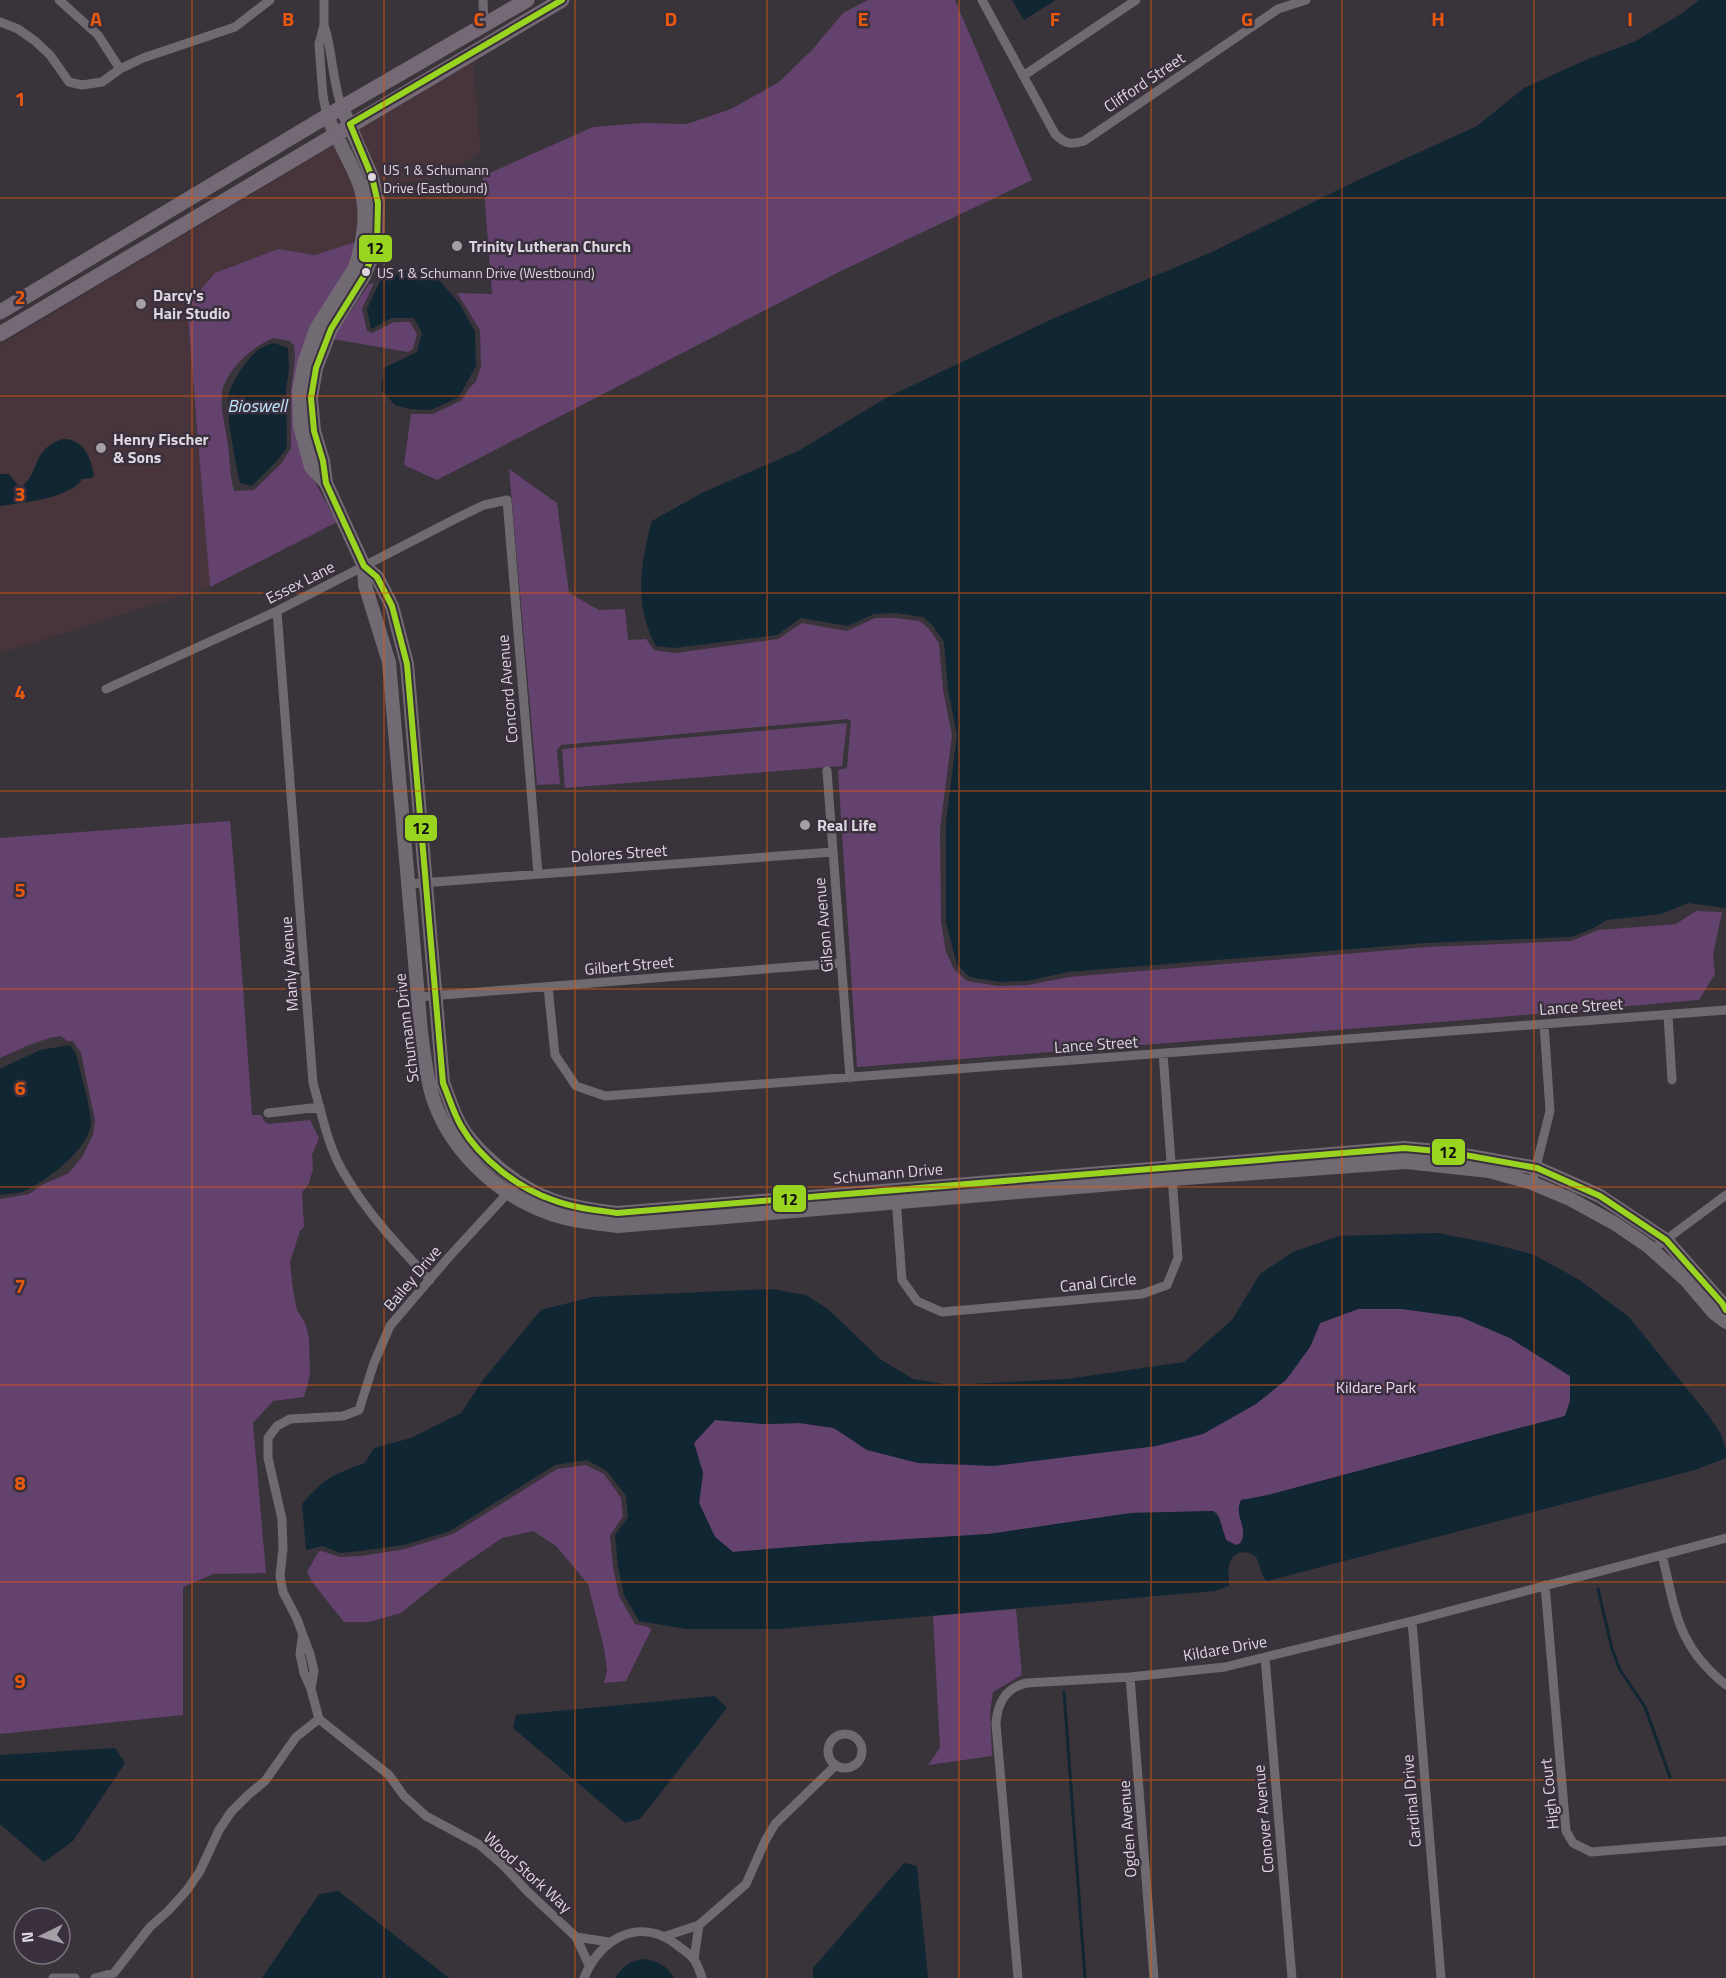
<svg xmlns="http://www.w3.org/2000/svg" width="1726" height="1978" viewBox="0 0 1726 1978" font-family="'Titillium Web',sans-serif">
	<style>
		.commercial { fill: #47353b }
		.green { fill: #63426e; fill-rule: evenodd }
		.water { fill: #102633; fill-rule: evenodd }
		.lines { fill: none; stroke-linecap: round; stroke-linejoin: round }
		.stream { stroke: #102633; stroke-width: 3 }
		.street { stroke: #6f6a70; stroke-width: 9 }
		.secondary { stroke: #716a72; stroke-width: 14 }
		.primary { stroke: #746974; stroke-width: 15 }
		.bus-1-casing { stroke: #3a303d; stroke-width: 10 }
		.bus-1 { stroke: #99d420; stroke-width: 6 }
		.grid { fill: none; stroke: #e8590c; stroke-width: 1.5; stroke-opacity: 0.55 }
		.bus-dot { fill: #ddd7df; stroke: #3a303d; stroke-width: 2 }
		.poi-dot { fill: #a49ea5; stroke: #3a303d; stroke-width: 2 }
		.labels { text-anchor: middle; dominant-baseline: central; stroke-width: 5; stroke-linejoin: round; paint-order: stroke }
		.bus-label { font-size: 14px; fill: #ddd7df; stroke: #3a303d; text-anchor: start }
		.street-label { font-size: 16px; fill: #ddd7df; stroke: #3a303d }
		.poi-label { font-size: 16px; font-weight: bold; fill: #ddd7df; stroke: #3a303d; text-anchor: start }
		.park-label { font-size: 16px; fill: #ebd3f4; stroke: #3a303d }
		.water-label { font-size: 18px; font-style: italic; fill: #bde3fb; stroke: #3a303d }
		.grid-label { font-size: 20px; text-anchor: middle; font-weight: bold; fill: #e8590c; stroke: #3a303d; stroke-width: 5; stroke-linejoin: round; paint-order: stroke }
		.line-badge { stroke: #3a303d; stroke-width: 2 }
		.pale-badge-label { font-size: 16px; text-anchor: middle; font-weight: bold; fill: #111 }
	</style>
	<rect width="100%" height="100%" fill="#39333a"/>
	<path class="commercial" d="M473 62 481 153 431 179 380 186 359 130Z
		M334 145 354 186 359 209 355 242 315 255 278 249 215 273 187 305 210 587 0 653V506L52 497 76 486 82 479 92 478 72 439H63L53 442 39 455 29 481 23 486H19L12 478 0 474V345Z"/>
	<path class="green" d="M868 0H955L1032 180 839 272 437 480 404 465 411 414H433L462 400 469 388 476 382 481 366 480 330 457 293 492 294 483 176 593 127 643 123 687 124 731 109 779 82 812 50 843 13Z
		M355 242 348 268 307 337 304 462 337 522 210 587 187 305 215 273 278 249 315 255ZM274 338 289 341 294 345 295 359 291 390V448L281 464 254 490 234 491C230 478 230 459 228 445 226 430 220 408 222 394 224 371 254 345 274 338Z
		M374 283 362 309 367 331 372 333 394 322H410L417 334 413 349 408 352 332 339 369 284Z
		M509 469 557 503 569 593 599 610 625 609 628 640 646 639 654 650 675 653 778 639 802 623 847 631 875 618H896L920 621 929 629 939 643 943 689 952 736 940 829 941 922 946 952 954 969 967 981 999 986 1028 985 1069 977 1427 947 1571 941 1599 930 1676 924 1696 911 1722 912 1713 955 1715 974 1699 1000 1453 1021 857 1067 838 770 847 768 851 721 848 719 561 745 557 750 560 784 537 785Z
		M847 723 842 766 565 788 562 749Z
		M230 821 237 903 252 1115H261L264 1121 269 1124 310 1120 319 1138 312 1155 313 1169 309 1183 302 1193 304 1227 300 1231 290 1262 293 1289 297 1310 305 1323 309 1338 310 1375 304 1397 273 1401 253 1423 266 1573 213 1574 183 1587V1715L0 1734V1199L29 1194 42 1185 69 1173 82 1157 93 1135 95 1121 81 1053 73 1041H67L61 1036 49 1038 29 1045 0 1058V838Z
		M1358 1309H1402L1461 1317 1510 1338 1570 1376V1401L1565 1416 1268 1495 1241 1501C1236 1519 1250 1530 1239 1544L1236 1545 1226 1540 1217 1513 1213 1511 1131 1513 989 1534 830 1544 733 1552 715 1537 699 1503 703 1473 694 1443 715 1420 765 1424 800 1423 834 1428 867 1450 1080 1455 1156 1446 1310 1347 1320 1323Z
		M586 1465 604 1474 621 1498 623 1516 610 1536 613 1567 619 1596 635 1624 649 1627 651 1630 626 1681 604 1683 607 1671 604 1648 588 1584 556 1546 533 1531 502 1538 451 1573 401 1613 369 1622H344L312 1582 307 1572 319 1551H322L340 1557 361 1556 405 1549 453 1534 557 1469Z
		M1016 1609 1022 1675 993 1692 990 1713 992 1756 928 1765 940 1748 933 1616Z"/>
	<path class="water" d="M1012 0H1056L1024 20Z
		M1699 0H1726V908L1688 903 1661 914 1607 920 1592 929 1571 937 1426 943 1068 972 1027 981 999 982 970 977 957 965 946 922V823L957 735 948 689 944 642 933 626 923 617 896 613 874 614 848 626 801 618 777 635 674 648 656 646C634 608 640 562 652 521L702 493 800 450 886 398 1052 319 1212 252 1354 182 1477 126 1524 88 1588 59 1634 42 1681 14Z
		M408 270 436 277 460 304 475 332 476 366 459 397 431 410 409 409 395 405 381 390 384 368 417 352 422 333 414 318H392L371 329 367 309 380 281Z
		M274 343 288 348 289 369 286 390 287 447 277 461 252 486 240 483C236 464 225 413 229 394 231 383 247 359 257 351 261 347 268 345 274 343Z
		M63 439C84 439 91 458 94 475L92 478 82 479C72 498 20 503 0 506V474H9L18 486H23C41 469 32 449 63 439Z
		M70 1045 76 1054C80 1072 90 1104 91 1122 91 1148 48 1179 27 1190 20 1193 8 1194 0 1195V1069L40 1050Z
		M1437 1233 1485 1242 1532 1254 1578 1279 1629 1317 1709 1416 1721 1434 1726 1449V1458L1695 1470 1267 1581C1260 1575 1261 1567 1257 1559 1251 1549 1234 1550 1230 1562 1227 1568 1229 1579 1229 1586L1215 1591 779 1629H686L639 1621 624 1595 618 1566 615 1535 628 1517 626 1496 607 1471 587 1460 555 1465 450 1531 404 1545 360 1551 340 1553 323 1546 306 1550 302 1504C324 1478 334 1474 365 1463L374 1448 411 1438 461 1413 483 1380 541 1310 592 1297 772 1289 806 1295 828 1309 880 1359 913 1379 949 1385 1067 1379 1184 1362 1232 1320 1260 1274 1293 1252 1339 1236ZM1358 1309H1402L1461 1317 1510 1338 1570 1376V1401L1565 1416 1268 1495 1241 1500C1233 1516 1250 1529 1240 1544L1236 1545 1226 1540 1219 1517 1213 1511 1131 1513 989 1534 830 1544 733 1552 715 1537 699 1503 703 1473 694 1443 715 1420 765 1424 800 1423 834 1428 867 1450 918 1463 994 1466 1156 1446 1203 1434 1256 1404 1286 1380 1310 1347 1320 1323Z
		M715 1696 727 1708 640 1819 625 1823 513 1728 516 1715Z
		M115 1748 125 1763 73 1841 44 1862 0 1824V1755Z
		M904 1863 917 1866 928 1978H813V1968Z
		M338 1891 449 1978H262L319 1894Z
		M643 1959C657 1961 667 1965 674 1978H615C623 1966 630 1961 643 1959Z"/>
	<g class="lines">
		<path class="stream" d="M1598 1589 1612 1649 1620 1670 1645 1707 1670 1777
			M1064 1692 1085 1978"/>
		<path class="street" d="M59 0 98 35 120 69
			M324 0V25L319 44 323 96 327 116
			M483 0 484 25
			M982 0 1055 134C1065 144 1071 145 1084 141L1278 9 1306 0
			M0 22 18 29 35 41 50 55 69 82 82 85 102 82 120 69 143 58 235 27 270 0
			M324 25C333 52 332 81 342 108
			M1023 76 1136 0
			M277 611 313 1083C322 1114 328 1148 345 1175 368 1214 399 1247 430 1280
			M106 689 277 611 457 518 484 505 507 500 538 874
			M827 771 850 1078
			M409 884 832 852
			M548 987 555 1055 576 1086 605 1096 1726 1010
			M418 997 841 963
			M1668 1015 1672 1080
			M268 1113 320 1107
			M1532 1183 1550 1111 1544 1024
			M896 1198 902 1280 917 1301 942 1312 1142 1294 1167 1285 1178 1258 1163 1053
			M1652 1250 1726 1195
			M1662 1555C1676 1612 1677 1646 1726 1685
			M1545 1585 1566 1831 1573 1843 1591 1852 1726 1841
			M1412 1621 1441 1978
			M302 1638 300 1654 304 1673 311 1689 319 1719
			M1265 1657 1292 1978
			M1130 1677 1154 1978
			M311 1689 314 1671 310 1654 297 1619 283 1592 280 1576 283 1548 282 1519 268 1458V1438L277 1426 290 1419 343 1416 359 1410 374 1363 390 1326 448 1258 517 1183
			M319 1719 389 1775 404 1796 426 1816 480 1845 503 1865 527 1891 576 1937 589 1965
			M828 1751a17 17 0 1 1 34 0a17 17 0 1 1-34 0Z
			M666 1936 699 1925 746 1884 765 1841 775 1824 836 1765
			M576 1937 609 1942
			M694 1959 699 1925
			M53 1978H75
			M95 1978 114 1973 150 1927 168 1911 187 1890 200 1871 219 1830 231 1812 248 1795 265 1781 296 1737 319 1719
			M584 1978C600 1938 640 1916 677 1945 683 1950 691 1954 695 1961 698 1966 700 1972 702 1978
			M1018 1978 996 1724C997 1704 1006 1687 1027 1683L1130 1677 1225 1667 1412 1621 1726 1538"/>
		<path class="secondary" d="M342 108 372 177 378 203 377 245 364 276 331 329 316 368 311 398 314 431 323 461 326 483 364 566 377 577 392 606 407 664 443 1083C449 1097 453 1113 461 1126 470 1142 484 1155 498 1167 537 1200 566 1207 617 1213L1404 1148 1448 1152 1537 1168 1600 1196 1666 1240 1722 1303 1726 1310
			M326 483 311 467 300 426 299 391 304 364 316 329 354 269C364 243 369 210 359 183 350 160 337 139 327 116
			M364 566 365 585 389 662 421 1032C424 1053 426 1075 432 1095 448 1148 495 1193 546 1212 568 1221 594 1223 618 1226L1172 1179 1406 1162 1489 1171 1532 1183 1570 1199 1614 1223 1648 1246 1686 1280 1714 1313 1726 1322"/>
		<path class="primary" d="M0 312 327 116 527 0
			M0 334 562 0"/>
		<g class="bus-1-casing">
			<path id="bus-1" d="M562 0 350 124 372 177 378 203 377 245 364 276 331 329 316 368 311 398 314 431 323 461 326 483 364 566 377 577 392 606 407 664 443 1083C449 1097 453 1112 461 1126 480 1159 518 1188 553 1200 574 1208 596 1210 617 1213L1404 1148 1448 1152 1537 1168 1600 1196 1666 1240 1722 1303 1726 1310"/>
		</g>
		<use href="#bus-1" class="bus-1"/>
	</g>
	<path class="grid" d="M192 0V1978M384 0V1978M575 0V1978M767 0V1978M959 0V1978M1151 0V1978M1342 0V1978M1534 0V1978M0 198H1726M0 396H1726M0 593H1726M0 791H1726M0 989H1726M0 1187H1726M0 1385H1726M0 1582H1726M0 1780H1726"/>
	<g class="bus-dot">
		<circle cx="372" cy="177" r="5"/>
		<circle cx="366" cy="272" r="5"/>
	</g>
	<g class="poi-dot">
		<circle cx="457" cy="246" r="6"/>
		<circle cx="141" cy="304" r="6"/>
		<circle cx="101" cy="448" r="6"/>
		<circle cx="805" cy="825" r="6"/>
	</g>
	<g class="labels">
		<g class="bus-label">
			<text x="383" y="169">US 1 &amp; Schumann<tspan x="383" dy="18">Drive (Eastbound)</tspan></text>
			<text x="377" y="272">US 1 &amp; Schumann Drive (Westbound)</text>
		</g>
		<g class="street-label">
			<text transform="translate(1144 82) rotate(-34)">Clifford Street</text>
			<text transform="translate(300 582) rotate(-27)">Essex Lane</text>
			<text transform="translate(507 689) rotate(-95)">Concord Avenue</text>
			<text transform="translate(619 853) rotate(-4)">Dolores Street</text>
			<text transform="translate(823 925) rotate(-95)">Gilson Avenue</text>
			<text transform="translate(289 964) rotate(-94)">Manly Avenue</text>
			<text transform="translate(629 965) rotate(-5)">Gilbert Street</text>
			<text transform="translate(1581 1006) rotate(-4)">Lance Street</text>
			<text transform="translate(406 1028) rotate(-97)">Schumann Drive</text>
			<text transform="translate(1096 1044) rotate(-4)">Lance Street</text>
			<text transform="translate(888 1173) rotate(-5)">Schumann Drive</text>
			<text transform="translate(412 1278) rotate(-50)">Bailey Drive</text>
			<text transform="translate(1098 1282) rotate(-6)">Canal Circle</text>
			<text transform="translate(1225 1648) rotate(-10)">Kildare Drive</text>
			<text transform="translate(1549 1794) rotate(-96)">High Court</text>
			<text transform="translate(1411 1801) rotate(-95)">Cardinal Drive</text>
			<text transform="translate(1263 1819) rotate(-95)">Conover Avenue</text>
			<text transform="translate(1127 1829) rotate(-94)">Ogden Avenue</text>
			<text transform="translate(528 1872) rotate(42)">Wood Stork Way</text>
		</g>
		<g class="poi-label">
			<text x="469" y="246">Trinity Lutheran Church</text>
			<text x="153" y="295">Darcy's<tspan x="153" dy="18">Hair Studio</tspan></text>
			<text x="113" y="439">Henry Fischer<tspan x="113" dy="18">&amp; Sons</tspan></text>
			<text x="817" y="825">Real Life</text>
		</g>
		<g class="park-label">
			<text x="1376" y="1387">Kildare Park</text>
		</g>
		<g class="water-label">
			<text x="257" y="405">Bioswell</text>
		</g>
	</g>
	<g class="grid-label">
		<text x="96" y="26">A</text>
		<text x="288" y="26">B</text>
		<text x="479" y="26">C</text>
		<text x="671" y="26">D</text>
		<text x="863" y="26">E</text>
		<text x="1055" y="26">F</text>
		<text x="1247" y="26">G</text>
		<text x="1438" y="26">H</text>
		<text x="1630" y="26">I</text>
		<text x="20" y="106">1</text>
		<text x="20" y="304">2</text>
		<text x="20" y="501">3</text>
		<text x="20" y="699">4</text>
		<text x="20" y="897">5</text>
		<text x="20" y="1095">6</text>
		<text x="20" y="1293">7</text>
		<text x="20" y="1490">8</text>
		<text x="20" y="1688">9</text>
	</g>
	<g class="line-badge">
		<rect x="358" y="234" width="35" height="29" rx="6" fill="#99d420"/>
		<rect x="404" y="814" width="34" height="28" rx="6" fill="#99d420"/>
		<rect x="1431" y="1138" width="35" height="28" rx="6" fill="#99d420"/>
		<rect x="772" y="1184" width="35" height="29" rx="6" fill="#99d420"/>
	</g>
	<g class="pale-badge-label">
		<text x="375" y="254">12</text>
		<text x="421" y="834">12</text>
		<text x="1448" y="1158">12</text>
		<text x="789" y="1205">12</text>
	</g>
	<g transform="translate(42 1936) rotate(265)"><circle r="28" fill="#3a303d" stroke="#7b737e" stroke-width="1.5"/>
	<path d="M0-4.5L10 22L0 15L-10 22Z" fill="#a49ea5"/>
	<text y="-9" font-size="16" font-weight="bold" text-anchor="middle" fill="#ddd7df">N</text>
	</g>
</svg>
